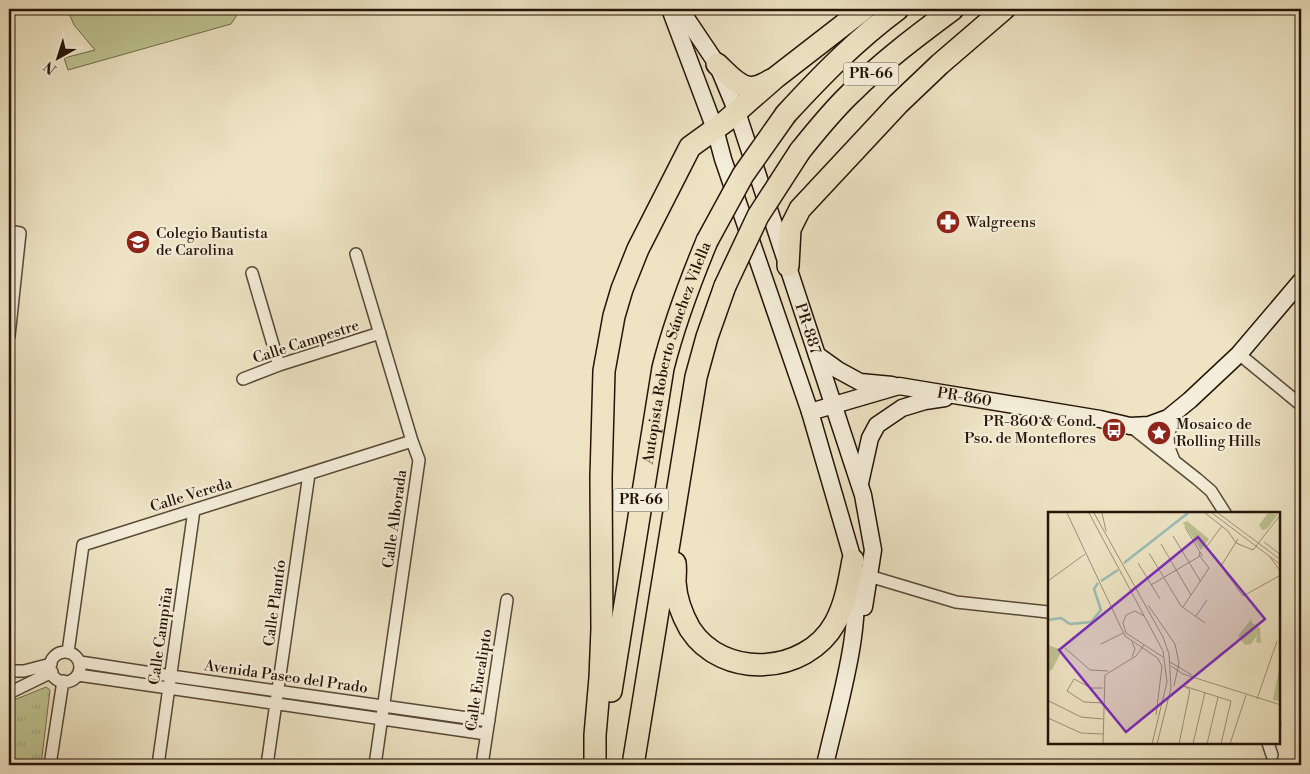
<svg xmlns="http://www.w3.org/2000/svg" width="1310" height="774" viewBox="0 0 1310 774" font-family="'Libre Bodoni',serif">
	<style>
		.grass { fill: #bdc391; stroke: #716c4c }
		.park { fill: url(#park-tufts); stroke: #716c4c }
		.lines { fill: none; stroke-linecap: round; stroke-linejoin: round }
		.street-casing { stroke: #574836; stroke-width: 14 }
		.secondary-casing { stroke: #251407; stroke-width: 19 }
		.highway-casing { stroke: #251407; stroke-width: 24 }
		.street { stroke: #f4edd9; stroke-width: 11 }
		.secondary { stroke: #f4edd9; stroke-width: 16 }
		.highway { stroke: #eee4c4; stroke-width: 21 }
		.highway-bridge-casing { stroke: #251407; stroke-width: 24; stroke-linecap: butt }
		.highway-bridge { stroke: #eee4c4; stroke-width: 21 }
		.labels { text-anchor: middle; dominant-baseline: central; stroke-width: 4.5; stroke-linejoin: round; paint-order: stroke }
		.shield { fill: #f4edd9; stroke: #635546; stroke-width: 1 }
		.shield-label { font-size: 14px; font-weight: bold; fill: #251407 }
		.poi-label { font-size: 15px; fill: #251407; stroke: #f4edd9; text-anchor: start }
		.street-label { font-size: 15px; fill: #251407; stroke: #f4edd9 }
		.inset-river { fill: none; stroke: #99beb6; stroke-width: 2.5 }
		.inset-road { fill: none; stroke: #9e9178; stroke-width: 1 }
		.view { fill: #7b2cbf; fill-opacity: 0.15; stroke: #7b2cbf; stroke-width: 2.5 }
		.inset-edge { fill: none; stroke: #251407; stroke-width: 2.5 }
	</style>
	<defs>
		<pattern id="park-tufts" width="24" height="20" patternUnits="userSpaceOnUse" patternTransform="scale(1.25)"><rect width="24" height="20" fill="#bdc391"/><path d="M3 7l-1-3M5 7V3M7 7l1-3M15 17l-1-3M17 17v-4M19 17l1-3" fill="none" stroke="#a2a77c"/></pattern>
	</defs>
	<rect width="100%" height="100%" fill="#eee4c4"/>
	<filter id="stains"><feTurbulence type="fractalNoise" baseFrequency=".004" numOctaves="4"/><feColorMatrix values="0 0 0 0 .2 0 0 0 0 .09 0 0 0 0 .02 0 0 0 .5 -.17"/></filter>
	<radialGradient id="worn" r=".72"><stop offset=".6" stop-color="#630" stop-opacity="0"/><stop offset="1" stop-color="#630" stop-opacity=".3"/></radialGradient>
	<path class="grass" d="M67 9H241L231 24 68 70 64 58 95 50 74 25Z"/>
	<path class="park" d="M46 687 50 690 41 765H9V702Z"/>
	<g class="lines">
		<g class="street-casing">
			<path id="street" d="M9 231 20 233 9 336
				M356 254 412 441 419 460 375 765
				M252 273 279 365
				M1239 354 1301 405
				M243 379 279 365 380 333
				M1130 426 1197 479 1211 491 1225 513
				M1174 460C1164 439 1168 432 1178 412
				M869 576 956 602 1048 612
				M68 652 83 545 412 441
				M50 667a15 15 0 1 1 30 0a15 15 0 1 1-30 0Z
				M80 662 171 676 489 721
				M9 671H24L51 664
				M78 675 486 734
				M9 693 52 672
				M1268 743 1272 755
				M50 765 63 681
				M158 765 194 510
				M267 765 309 474
				M482 765 507 600"/>
		</g>
		<g class="secondary-casing">
			<g id="secondary">
				<path d="M670 9 715 129 723 159 810 412 853 560C865 624 839 702 825 765"/>
				<path id="s1" d="M680 9 717 64 737 112 863 495 873 550 864 607"/>
				<path d="M817 355 838 370 860 382 892 385"/>
				<path id="s2" d="M810 412 899 386 1100 419 1130 426 1149 425 1168 418 1190 400 1239 354 1301 281"/>
				<path d="M860 483 870 438 877 425 902 408 925 401 945 398"/>
			</g>
		</g>
		<g class="highway-casing">
			<g id="highway">
				<path d="M717 64C727 73 741 91 755 87 760 86 766 83 771 80"/>
				<path d="M786 114C821 76 856 40 898 9"/>
				<path d="M800 151C816 131 832 111 851 93 882 62 918 35 953 9"/>
				<path d="M788 266 790 229 800 209 898 104 940 64 1004 9"/>
				<path d="M675 563C676 569 675 575 675 582 676 598 682 615 690 629 723 680 806 675 835 623 846 603 849 581 853 560"/>
				<path id="s3" d="M611 691 663 368C674 324 690 282 707 241"/>
				<path d="M595 765V735L600 678 602 629 601 477 604 371 614 316 622 289 638 249 690 147 726 121 775 78 864 9"/>
				<path d="M633 765 696 377 707 337 725 286"/>
			</g>
		</g>
		<use href="#street" class="street"/>
		<use href="#secondary" class="secondary"/>
		<use href="#highway" class="highway"/>
		<g class="highway-bridge-casing">
			<path id="highway-bridge" d="M707 241 743 175 786 114
				M725 286 758 216 800 151"/>
		</g>
		<use href="#highway-bridge" class="highway-bridge"/>
	</g>
	<defs>
		<g id="pharmacy-disc" transform="scale(1.25)"><circle r="9.5" fill="#8f2418" stroke="#f4edd9"/><path d="M-2-6h4v4h4v4h-4v4h-4v-4h-4v-4h4Z" fill="#fff"/></g>
		<g id="university-disc" transform="scale(1.25)"><circle r="9.5" fill="#8f2418" stroke="#f4edd9"/><path d="M0-5L7-2L0 1L-7-2ZM-4 1L0 2.5L4 1V4Q0 6-4 4Z" fill="#fff"/></g>
		<g id="bus-disc" transform="scale(1.25)"><circle r="9.5" fill="#8f2418" stroke="#f4edd9"/><path d="M-5-6H5V4H4V6H2V4H-2V6H-4V4H-5ZM-3.5-4V0h7V-4ZM-3.5 1.2v1.5H-2V1.2ZM2 1.2v1.5H3.5V1.2Z" fill="#fff"/></g>
		<g id="sight-disc" transform="scale(1.25)"><circle r="9.5" fill="#8f2418" stroke="#f4edd9"/><path d="M0-6L1.8-2.2L6-1.7L2.9 1.2L3.7 5.4L0 3.3L-3.7 5.4L-2.9 1.2L-6-1.7L-1.8-2.2Z" fill="#fff"/></g>
	</defs>
	<g fill-rule="evenodd">
		<use href="#pharmacy-disc" x="948" y="222"/>
		<use href="#university-disc" x="138" y="242"/>
		<use href="#bus-disc" x="1114" y="430"/>
		<use href="#sight-disc" x="1159" y="433"/>
	</g>
	<g class="labels">
		<g class="shield">
			<rect x="843.5" y="62.5" width="55" height="23" rx="4"/>
			<rect x="613.5" y="488.5" width="55" height="23" rx="4"/>
		</g>
		<g class="shield-label">
			<text x="871" y="74">PR-66</text>
			<text x="641" y="500">PR-66</text>
		</g>
		<g class="poi-label">
			<text x="966" y="222">Walgreens</text>
			<text x="156" y="233">Colegio Bautista<tspan x="156" dy="17">de Carolina</tspan></text>
			<text x="1096" y="421" text-anchor="end">PR-860 &amp; Cond.<tspan x="1096" dy="17">Pso. de Monteflores</tspan></text>
			<text x="1176" y="424">Mosaico de<tspan x="1176" dy="17">Rolling Hills</tspan></text>
		</g>
		<g class="street-label">
			<text stroke="none"><textPath href="#s1" startOffset="346">PR-887</textPath></text>
			<text transform="translate(306 342) rotate(-18)">Calle Campestre</text>
			<text stroke="none"><textPath href="#s3" startOffset="345">Autopista Roberto Sánchez Vilella</textPath></text>
			<text stroke="none"><textPath href="#s2" startOffset="159">PR-860</textPath></text>
			<text transform="translate(191 495) rotate(-17)">Calle Vereda</text>
			<text transform="translate(395 519) rotate(-82)">Calle Alborada</text>
			<text transform="translate(275 603) rotate(-82)">Calle Plantío</text>
			<text transform="translate(161 636) rotate(-82)">Calle Campiña</text>
			<text transform="translate(286 677) rotate(8)">Avenida Paseo del Prado</text>
			<text transform="translate(479 680) rotate(-81)">Calle Eucalipto</text>
		</g>
	</g>
	<g transform="translate(1048 512)">
		<rect width="232" height="232" fill="#eee4c4"/>
		<path d="M220 1 230 2 219 17 214 18 211 13ZM204 106 203 110 212 116 213 131 208 130 209 123 203 132 197 133 190 124ZM0 133 14 138 4 158 1 159Z" fill="#bdc391"/>
		<path d="M232 151V189L225 188Z" fill="#bdc391"/>
		<path d="M139 9 161 27 153 38 135 11Z" fill="#bdc391"/>
		<path class="inset-river" d="M76 51 140 1M53 69 70 58M0 108 13 106 22 112 43 110 53 98 46 77 50 71"/>
		<path class="inset-road" d="M19 1 77 124 111 147M41 1 115 139 119 170 104 232M46 1 115 125 121 142 123 176 109 232M54 1 58 19M157 1 180 19 188 31 205 38 233 2M164 1 233 53M170 1 233 48M137 15 152 40M125 24 153 70M190 27 173 54 195 84 233 63M216 30 233 43M113 32 143 83M159 34 174 14M101 41 133 94 157 111M222 45 233 60M90 51 112 87M0 69 37 42M103 73 152 44M100 93 127 132 131 151 126 174M135 95 161 56 151 43 152 40 154 44M148 104 159 88M78 121 115 145M78 121 75 111 78 103 87 99 96 104M53 132 75 121M17 136 42 158 60 159M84 145 87 137 84 130M122 150 144 163M123 154 135 162 233 193M142 178 136 174 183 189 173 232M209 187 229 129M1 189 33 205 55 207M55 191 36 190 19 179 26 167 43 176H55M108 203 114 154 110 147M0 206 33 221 55 222M55 232 57 163 88 144 96 133M131 232 142 178M145 232 157 180M159 232 170 185M182 232 198 183M231 232 233 211"/>
		<path class="view" d="M150 25 217 107 78 220 11 138Z"/>
		<rect width="232" height="232" class="inset-edge"/>
	</g>
	<rect width="1310" height="774" fill="none" stroke="#eee4c4" stroke-width="30"/>
	<rect x="10" y="10" width="1290" height="754" fill="none" stroke="#251407" stroke-width="2.5"/>
	<rect x="15" y="15" width="1280" height="744" fill="none" stroke="#251407"/>
	<g transform="translate(58 58) rotate(219)" stroke="#f4edd9" stroke-width="4" paint-order="stroke">
	<path d="M0-4L9 19L0 12L-9 19Z" fill="#251407"/>
	<text y="-8" font-size="14" font-weight="bold" text-anchor="middle" fill="#251407">N</text>
	</g>
	<rect width="100%" height="100%" filter="url(#stains)"/>
	<rect width="100%" height="100%" fill="url(#worn)"/>
</svg>
